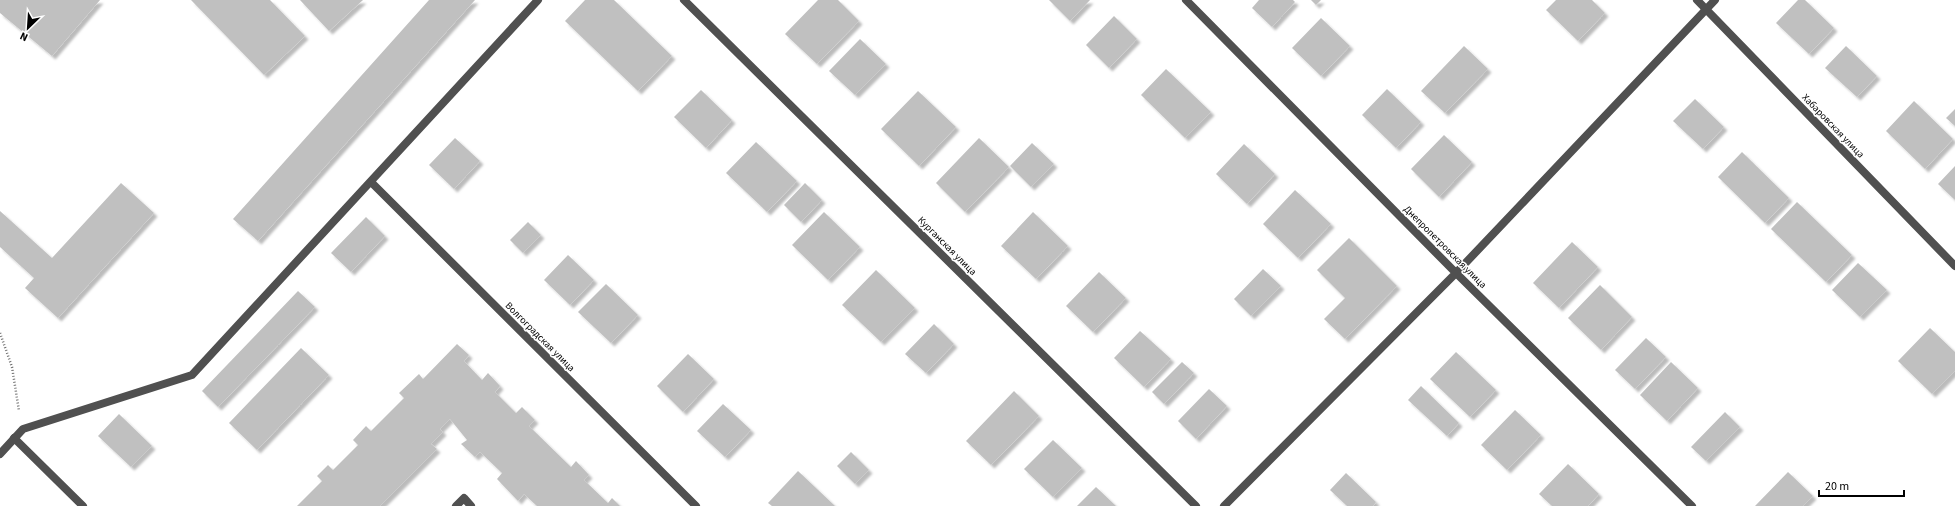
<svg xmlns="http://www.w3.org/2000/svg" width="1955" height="506" viewBox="0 0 1955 506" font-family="'Source Sans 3',sans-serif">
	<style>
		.building { fill: #c0c0c0; filter: url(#shadow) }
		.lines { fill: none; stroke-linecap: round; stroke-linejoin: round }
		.path { stroke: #727272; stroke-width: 2.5; stroke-dasharray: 1 2; stroke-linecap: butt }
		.service { stroke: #505050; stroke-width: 8 }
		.minor { stroke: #505050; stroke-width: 8 }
		.labels { text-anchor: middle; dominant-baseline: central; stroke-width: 3; stroke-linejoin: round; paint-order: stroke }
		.street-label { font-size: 10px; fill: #000; stroke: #fff }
	</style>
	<defs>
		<filter id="shadow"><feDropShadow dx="3.5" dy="3.5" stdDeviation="1" flood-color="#0004"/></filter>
	</defs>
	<rect width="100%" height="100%" fill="#fff"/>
	<path class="building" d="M0 0H100L52 56 0 13Z
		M191 0H270L305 36 264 75Z
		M300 0H363L329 31Z
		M429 0H475L258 241 233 219Z
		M585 0H614L672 56 638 91 565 21Z
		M818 0H838L859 21 817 64 785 34Z
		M1049 0H1090L1070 21Z
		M1259 0H1293L1295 2 1272 27 1252 8Z
		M1311 0H1321L1316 5Z
		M1556 0H1592L1605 13 1578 41 1546 10Z
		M1798 0H1805L1834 28 1809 54 1776 23Z
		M1114 16 1137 39 1109 68 1086 45Z
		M1321 18 1350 46 1321 76 1292 48Z
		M860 39 886 64 855 95 829 71Z
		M1464 46 1488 69 1445 113 1421 91Z
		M1846 46 1877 76 1857 97 1825 68Z
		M1166 69 1211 112 1185 138 1141 95Z
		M1387 89 1421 122 1396 148 1362 115Z
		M701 90 732 120 706 148 674 117Z
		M918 91 956 127 919 166 881 129Z
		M1695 99 1724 127 1703 149 1673 121Z
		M1914 101 1953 139 1925 169 1886 131Z
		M1955 109V126L1946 118Z
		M1444 135 1472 162 1439 197 1411 169Z
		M455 138 480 161 454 189 429 165Z
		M979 138 1009 167 965 212 936 183Z
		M756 142 797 181 767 212 726 173Z
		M1032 143 1054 164 1031 187 1010 166Z
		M1244 144 1275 174 1247 204 1216 174Z
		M1742 152 1789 198 1765 223 1718 177Z
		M1955 166V200L1938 184Z
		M121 183 154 213 58 318 25 288 34 278 0 247V211L52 258Z
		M805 183 822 200 801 222 784 205Z
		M1295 190 1331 224 1298 258 1263 224Z
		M1797 202 1852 255 1826 282 1771 229Z
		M824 212 860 247 828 280 792 245Z
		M1033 212 1068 246 1036 279 1001 246Z
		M366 217 385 236 351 272 331 253Z
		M528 222 541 235 523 253 510 240Z
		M1349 238 1397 286 1345 339 1324 319 1345 298 1317 270Z
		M1572 242 1598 267 1559 308 1533 283Z
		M568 255 594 280 570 305 544 280Z
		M1858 263 1887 290 1860 317 1832 290Z
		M1263 269 1281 286 1251 316 1234 299Z
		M876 270 915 308 881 342 842 305Z
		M1099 272 1126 298 1093 332 1066 306Z
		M606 284 638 315 611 343 578 312Z
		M1600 285 1632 317 1601 350 1568 318Z
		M298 291 315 307 218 407 202 391Z
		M934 324 954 344 926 373 905 354Z
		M1930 328 1955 352V371L1932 394 1898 361Z
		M1140 331 1171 359 1144 387 1114 358Z
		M1646 338 1666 357 1635 389 1615 370Z
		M457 344 469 355 464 361 482 380 488 373 500 386 495 392 516 413 522 407 535 420 529 426 571 467 576 461 589 475 584 480 608 503 612 498 620 506H537L524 494 518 501 497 479 502 473 480 452 475 457 461 444 467 440 450 419 440 429 443 432 431 444 437 449 380 506H297L322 481 317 476 328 465 333 470 358 445 353 440 366 426 371 431 404 398 399 393 419 374 423 379Z
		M301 348 329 375 257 450 229 423Z
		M1456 352 1496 390 1470 417 1430 379Z
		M688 354 714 379 683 412 657 386Z
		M1182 362 1194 373 1164 404 1152 392Z
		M1671 362 1698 388 1667 421 1640 395Z
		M1421 386 1459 423 1447 436 1408 400Z
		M1209 389 1227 406 1196 439 1178 421Z
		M1014 391 1039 416 991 465 966 441Z
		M723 404 751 430 725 457 697 431Z
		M1515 410 1541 435 1507 470 1481 445Z
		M1725 412 1740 427 1706 461 1691 447Z
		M119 414 152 446 131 467 98 436Z
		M1053 440 1082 468 1053 497 1024 469Z
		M851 452 869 470 855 484 837 466Z
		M1568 464 1599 494 1588 506H1552L1539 494Z
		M798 471 835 506H772L768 503Z
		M1788 472 1813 496 1803 506H1755Z
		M1346 473 1376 502 1373 506H1347L1330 490Z
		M1096 487 1116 506H1077Z"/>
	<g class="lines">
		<path class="path" d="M0 333 12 367 19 411"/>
		<path class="service" d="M14 438 83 506
			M456 506 464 498 471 506"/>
		<path class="minor" d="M684 0 1196 506
			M1186 0 1456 273 1692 506
			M1697 0 1955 266
			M371 182 696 506
			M0 454 23 429 192 375 538 0
			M1224 506 1456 273 1715 0"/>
	</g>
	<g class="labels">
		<g class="street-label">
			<text transform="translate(1833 126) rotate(46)">Хабаровская улица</text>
			<text transform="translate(947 246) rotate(45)">Курганская улица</text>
			<text transform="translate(1445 247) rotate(45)">Днепропетровская улица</text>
			<text transform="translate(540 337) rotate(45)">Волгоградская улица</text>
		</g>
	</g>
	<g transform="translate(28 28) rotate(205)" stroke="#ffffff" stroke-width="3" paint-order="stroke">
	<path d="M0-3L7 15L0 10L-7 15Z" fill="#000000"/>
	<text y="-6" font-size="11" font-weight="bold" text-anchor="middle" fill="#000000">N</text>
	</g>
	<path d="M1819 490v6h85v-6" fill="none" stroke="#000000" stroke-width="2"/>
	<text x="1825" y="490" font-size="12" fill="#000000" stroke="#ffffff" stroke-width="3" paint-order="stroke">20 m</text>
</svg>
